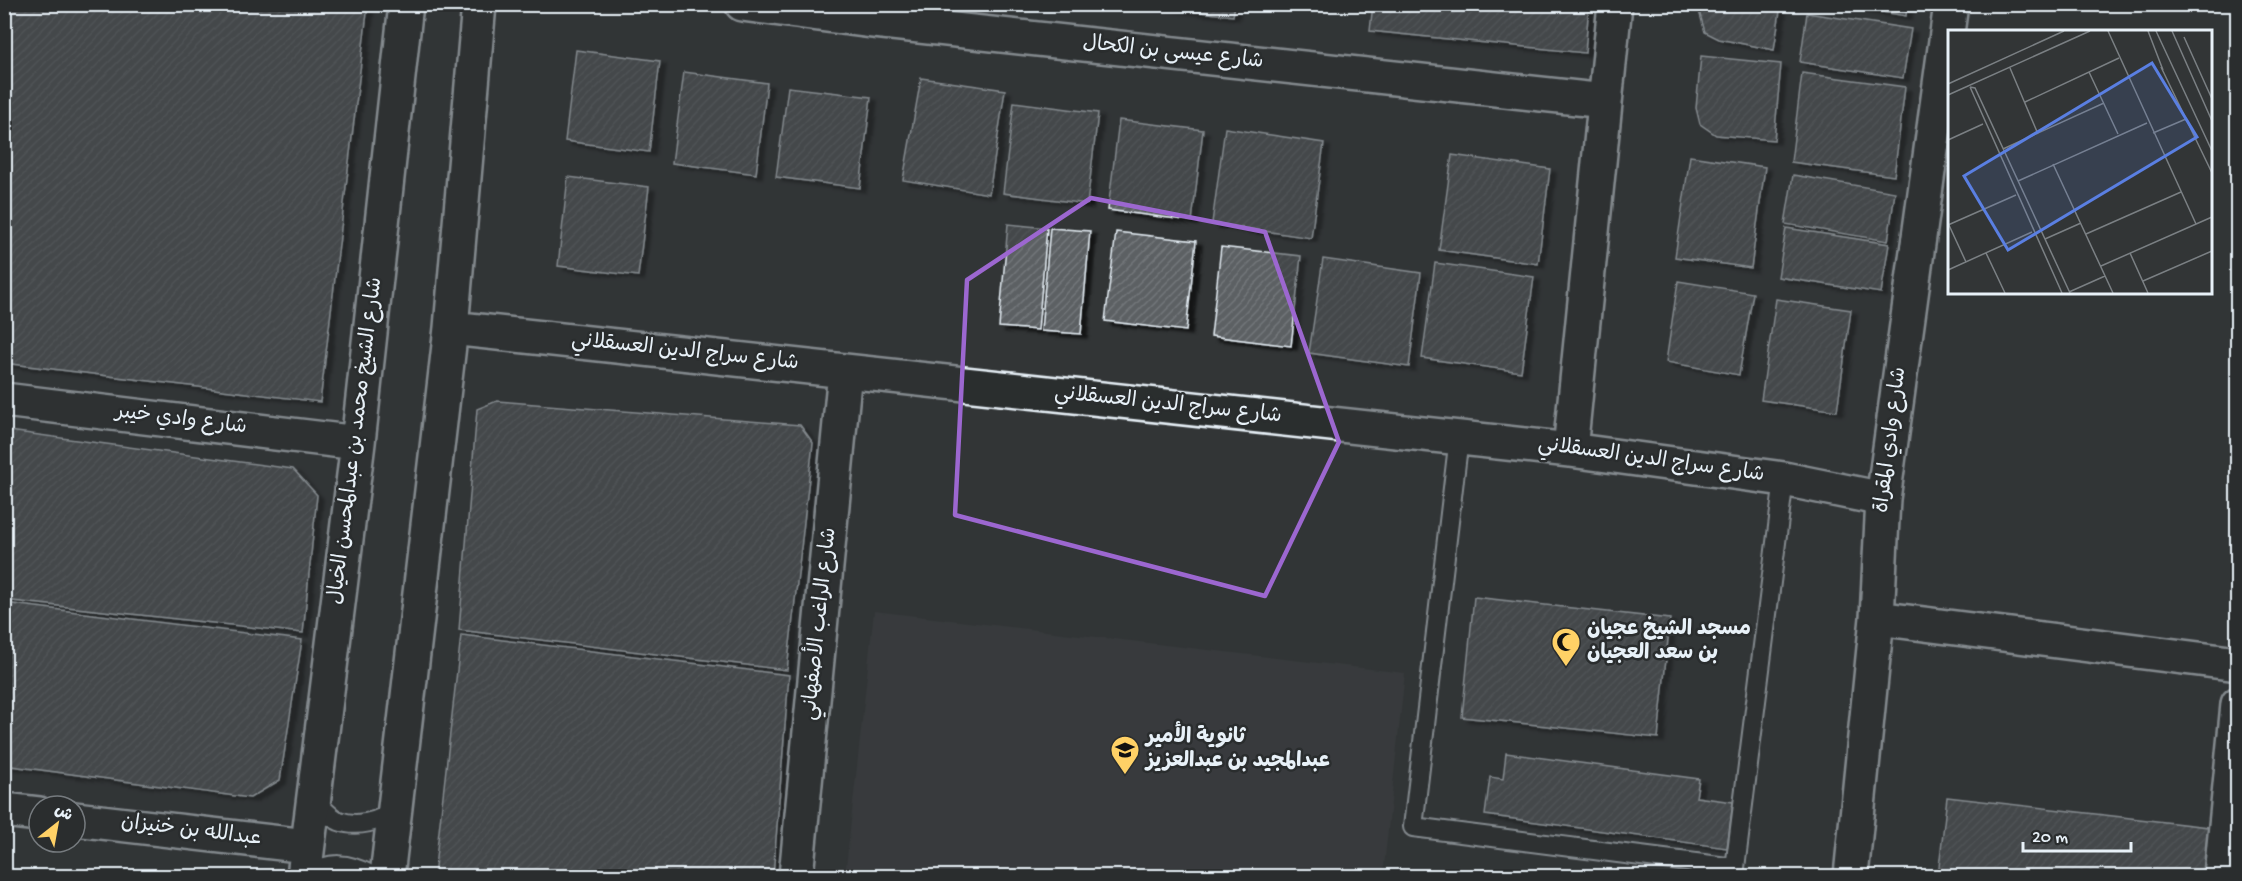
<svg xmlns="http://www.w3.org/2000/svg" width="2242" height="881" viewBox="0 0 2242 881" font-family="'Gochi Hand','Playpen Sans Arabic',sans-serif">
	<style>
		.built { fill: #3f4244 }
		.building { fill: url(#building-hatch); stroke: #e8f1f8; stroke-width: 1.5; filter: url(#shadow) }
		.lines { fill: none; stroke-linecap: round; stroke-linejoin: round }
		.service-casing { stroke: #e8f1f8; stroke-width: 22 }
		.minor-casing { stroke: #e8f1f8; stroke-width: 38 }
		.primary-casing { stroke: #e8f1f8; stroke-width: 38 }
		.service { stroke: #2a2d2e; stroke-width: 18 }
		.minor { stroke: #2a2d2e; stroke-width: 33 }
		.primary { stroke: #2a2d2e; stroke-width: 33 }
		.marked { fill: none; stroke: #9c67d0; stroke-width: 4.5; stroke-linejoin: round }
		.labels { text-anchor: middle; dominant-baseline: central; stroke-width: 5; stroke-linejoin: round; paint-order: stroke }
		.street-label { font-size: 21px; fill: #e8f1f8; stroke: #2a2d2e }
		.poi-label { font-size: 21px; font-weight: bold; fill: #e8f1f8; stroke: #2a2d2e; text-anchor: start }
		.inset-road { fill: none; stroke: #7b8084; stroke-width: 1.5 }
		.view { fill: #5a7fe2; fill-opacity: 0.15; stroke: #5a7fe2; stroke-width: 3 }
		.inset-edge { fill: none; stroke: #e8f1f8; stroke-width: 3 }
	</style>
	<defs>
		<pattern id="building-hatch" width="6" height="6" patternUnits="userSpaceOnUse" patternTransform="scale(1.5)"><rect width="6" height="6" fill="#5c6063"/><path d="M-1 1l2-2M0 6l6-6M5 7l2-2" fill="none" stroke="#73777a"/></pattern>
		<filter id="shadow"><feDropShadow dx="6" dy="4" stdDeviation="1.5" flood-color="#0009"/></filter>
	</defs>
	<rect width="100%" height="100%" fill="#323536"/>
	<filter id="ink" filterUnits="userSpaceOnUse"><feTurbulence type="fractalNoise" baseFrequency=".0167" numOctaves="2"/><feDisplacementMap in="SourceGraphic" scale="12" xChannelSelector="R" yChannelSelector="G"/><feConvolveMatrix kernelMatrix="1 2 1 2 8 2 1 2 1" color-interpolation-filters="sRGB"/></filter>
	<g filter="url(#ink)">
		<path class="built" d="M874 611 1405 673 1383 876H845Z"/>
		<path class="building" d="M4 4H368L320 402 4 363Z
			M1135 4H1235L1233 16Z
			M1373 4H1589L1585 53 1370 31Z
			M1697 4H1781L1774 50 1719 39 1705 32Z
			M1834 4H1907L1906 16Z
			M1807 13 1911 29 1903 78 1800 62Z
			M576 50 660 61 649 152 565 141Z
			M1701 56 1781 64 1774 140 1716 135 1700 124 1696 108Z
			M684 72 767 83 756 174 672 163Z
			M1802 73 1905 87 1894 176 1791 162Z
			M921 78 1005 90 989 194 903 180Z
			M788 87 871 97 860 188 776 177Z
			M1014 102 1098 113 1087 204 1003 193Z
			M1119 120 1203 130 1192 221 1108 210Z
			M1225 128 1324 143 1311 238 1212 223Z
			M1452 155 1550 169 1538 264 1439 250Z
			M1690 156 1765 167 1751 268 1675 257Z
			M1793 175 1895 192 1888 241 1785 224Z
			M568 177 649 187 638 276 558 266Z
			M1008 224 1047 228 1038 330 999 327Z
			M1050 228 1090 231 1081 334 1041 331Z
			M1786 228 1889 244 1881 293 1778 277Z
			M1116 232 1196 241 1186 331 1105 321Z
			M1221 247 1301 256 1291 346 1211 336Z
			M1323 259 1421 273 1409 367 1309 353Z
			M1435 263 1534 277 1521 372 1422 358Z
			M1678 281 1753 293 1739 375 1666 362Z
			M1776 299 1851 310 1837 411 1761 400Z
			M497 401 800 425 813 443 787 670 459 630 477 409Z
			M9 431 293 469 317 495 303 633 4 600V466Z
			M1474 597 1670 619 1658 738 1462 717Z
			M4 603 302 640 280 780 250 798 4 765Z
			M461 635 789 675 773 876H434Z
			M1506 753 1699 779 1696 797 1733 802 1727 848 1485 815 1490 777 1503 779Z
			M1947 797 2208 827 2203 876H1938Z"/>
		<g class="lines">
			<g class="service-casing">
				<path id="service" d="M1459 437 1413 827 1735 868 1784 479
					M313 798C320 806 329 817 339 821 358 828 379 821 395 811
					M305 876C330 861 347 862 373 876"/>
			</g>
			<g class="minor-casing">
				<path id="minor" d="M742 4 872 21 1605 101
					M451 328 1570 450 1784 479 1883 499
					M4 400 358 443
					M1570 450 1615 4
					M1877 618 2238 664
					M4 810 39 814
					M75 819 307 846
					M304 876 358 443 406 4
					M387 876 451 328 479 4
					M796 876 845 371
					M1851 876 1877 618 1883 499 1951 4"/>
			</g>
			<g class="primary-casing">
				<path id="primary" d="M2221 876 2238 704"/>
			</g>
			<use href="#service" class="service"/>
			<use href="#minor" class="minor"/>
			<use href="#primary" class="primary"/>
		</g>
	</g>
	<path d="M0 0H2242V881H0ZM1091 198 1265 232 1339 442 1265 596 955 515 967 280Z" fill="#323536" fill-opacity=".55" fill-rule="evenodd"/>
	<path class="marked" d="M1091 198 1265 232 1339 442 1265 596 955 515 967 280Z"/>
	<defs>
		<g id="mosque-pin" transform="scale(1.5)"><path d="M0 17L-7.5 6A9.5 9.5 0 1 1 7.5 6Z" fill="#ffd166" stroke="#2a2d2e"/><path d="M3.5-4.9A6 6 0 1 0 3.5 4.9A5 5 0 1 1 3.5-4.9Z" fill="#111"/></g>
		<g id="school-pin" transform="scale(1.5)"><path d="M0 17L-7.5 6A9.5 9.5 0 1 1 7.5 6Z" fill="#ffd166" stroke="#2a2d2e"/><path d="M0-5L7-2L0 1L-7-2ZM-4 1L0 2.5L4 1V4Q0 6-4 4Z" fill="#111"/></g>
	</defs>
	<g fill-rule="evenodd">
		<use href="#mosque-pin" x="1566" y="642"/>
		<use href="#school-pin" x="1125" y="750"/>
	</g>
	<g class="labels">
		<g class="street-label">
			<text transform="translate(1173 54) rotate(6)">شارع عيسى بن الكحال</text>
			<text transform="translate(685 353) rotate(6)">شارع سراج الدين العسقلاني</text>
			<text transform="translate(1168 406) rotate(6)">شارع سراج الدين العسقلاني</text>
			<text transform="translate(181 421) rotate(7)">شارع وادي خيبر</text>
			<text transform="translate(1892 440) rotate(-83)">شارع وادي المقراة</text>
			<text transform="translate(357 441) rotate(-83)">شارع الشيخ محمد بن عبدالمحسن الخيال</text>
			<text transform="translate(1651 461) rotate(8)">شارع سراج الدين العسقلاني</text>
			<text transform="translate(821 624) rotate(-84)">شارع الراغب الأصفهاني</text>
			<text transform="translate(191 832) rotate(7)">عبدالله بن خنيزان</text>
		</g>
		<g class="poi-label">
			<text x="1587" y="630">مسجد الشيخ عجيان<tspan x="1587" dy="24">بن سعد العجيان</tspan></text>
			<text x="1146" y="738">ثانوية الأمير<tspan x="1146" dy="24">عبدالمجيد بن عبدالعزيز</tspan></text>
		</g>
	</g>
	<g transform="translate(1948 30)">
		<rect width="264" height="264" fill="#323536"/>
		<path class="inset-road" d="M160 1 248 194M200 1 215 40M208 1 264 121M224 1 264 91M236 7 264 69M213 37 264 143M62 38 90 104M141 42 170 104M0 54 116 1M22 57 27 58 122 263M22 57 114 263M0 65 142 1M77 72 171 28M205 103 238 89M0 110 35 94M55 119 156 73M105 134 165 263M70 151 199 93M0 193 18 232M0 195 68 165M138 204 233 162M97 209 133 193M38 223 57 263M182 223 200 263M153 236 264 187M0 240 84 202M195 251 264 221M121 262 157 246"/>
		<path class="view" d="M204 33 249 107 60 220 16 146Z"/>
		<rect width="264" height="264" class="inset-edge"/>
	</g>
	<rect width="2242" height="881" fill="none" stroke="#2a2d2e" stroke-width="24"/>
	<rect x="12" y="12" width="2218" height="857" fill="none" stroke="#e8f1f8" stroke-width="2" filter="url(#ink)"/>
	<g transform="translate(57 824) rotate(31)"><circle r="28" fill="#2a2d2e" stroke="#767b7f" stroke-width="1.5"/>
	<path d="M0-4.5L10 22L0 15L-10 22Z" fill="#ffd166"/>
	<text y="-9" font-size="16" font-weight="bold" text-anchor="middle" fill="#e8f1f8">ش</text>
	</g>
	<path d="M2023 842v9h108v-9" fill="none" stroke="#e8f1f8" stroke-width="3"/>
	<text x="2032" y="842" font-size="18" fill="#e8f1f8" stroke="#2a2d2e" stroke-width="4.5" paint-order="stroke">20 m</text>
</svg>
